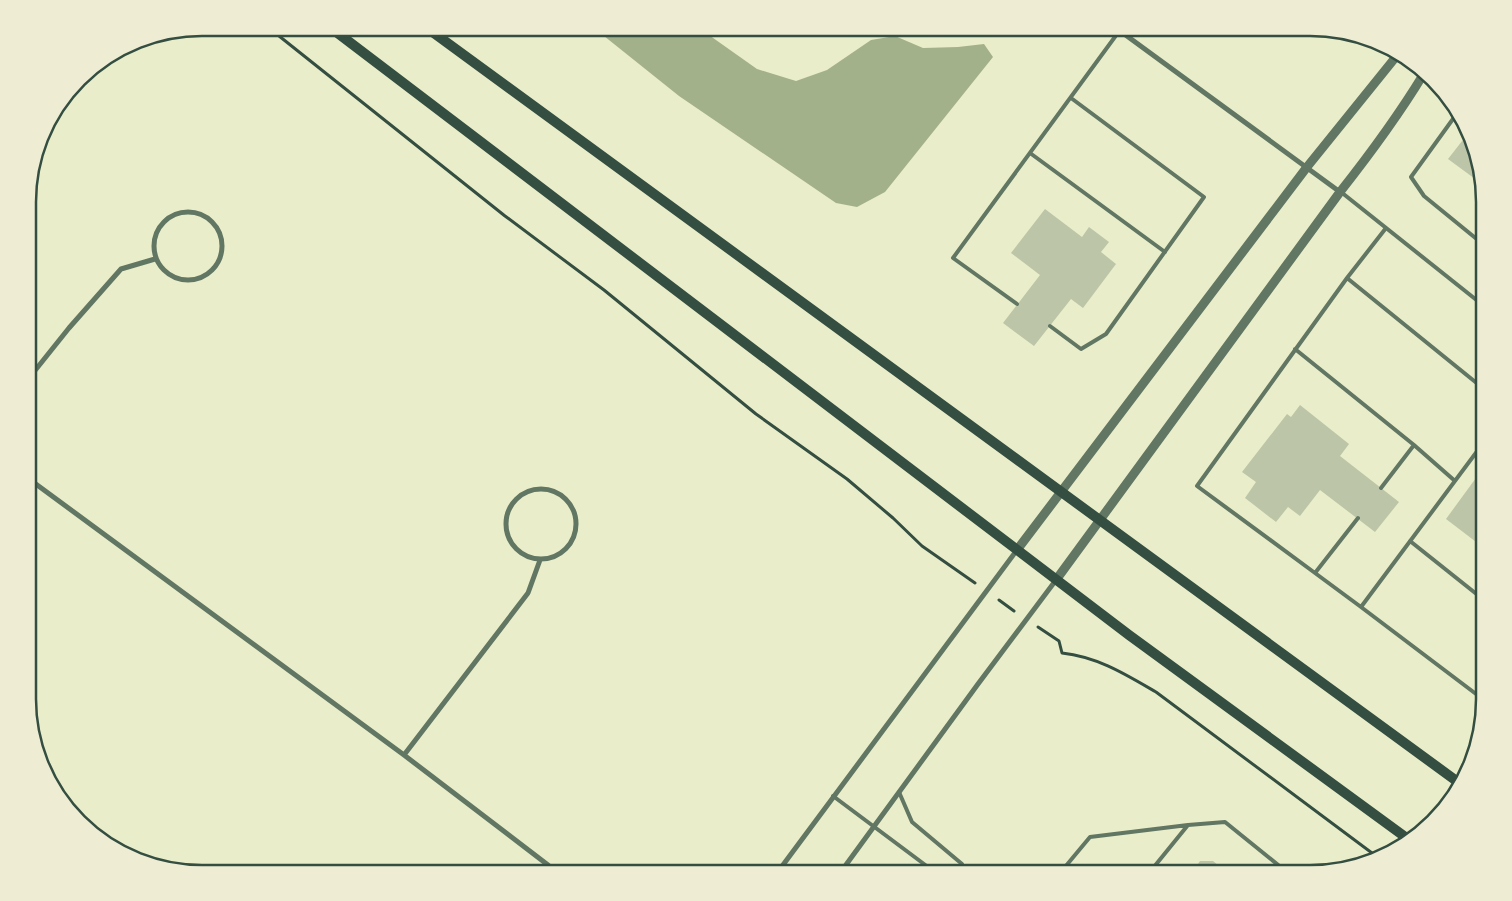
<svg xmlns="http://www.w3.org/2000/svg" width="1512" height="901" viewBox="0 0 1512 901" font-family="Commissioner,sans-serif">
	<style>
		.water { fill: #a3b18a }
		.building { fill: #bcc5a7 }
		.lines { fill: none; stroke-linecap: round; stroke-linejoin: round }
		.path { stroke: #344e41; stroke-width: 3 }
		.service { stroke: #617663; stroke-width: 4 }
		.minor { stroke: #617663; stroke-width: 5 }
		.tertiary { stroke: #617663; stroke-width: 9 }
		.secondary { stroke: #344e41; stroke-width: 10 }
		.rim { fill: none; stroke: #344e41; stroke-width: 2.5 }
	</style>
	<rect width="100%" height="100%" fill="#e9edc9"/>
	<path class="water" d="M594 28H699L757 69 796 81 827 70 871 40 895 36 923 48 958 47 984 44 993 57 885 192 857 207 836 203 679 96Z"/>
	<path class="building" d="M1466 136 1482 184 1448 159Z
		M1045 209 1082 237 1089 227 1109 242 1101 252 1116 264 1083 308 1071 299 1034 346 1003 323 1040 275 1011 253Z
		M1300 405 1349 444 1340 456 1399 502 1375 532 1320 490 1300 516 1288 507 1276 522 1245 498 1256 482 1242 472 1287 414 1291 417Z
		M1484 467V548L1446 519Z
		M1200 861H1213L1228 873H1192Z"/>
	<g class="lines">
		<path class="path" d="M269 28 505 216 604 290 756 414 847 479 893 518 922 546 975 583
			M999 600 1014 611
			M1038 627 1059 641 1062 653C1098 657 1125 674 1156 692L1376 856"/>
		<path class="service" d="M1458 112 1411 177 1424 196 1484 245
			M1030 153 1165 252
			M1341 192 1484 306
			M1347 278 1386 228
			M1017 304 953 258 1120 30
			M1050 326 1081 349 1106 334 1204 197 1071 98
			M1295 349 1414 445
			M1484 442 1361 607 1484 700
			M1381 488 1414 445 1455 481
			M1358 518 1315 573 1197 486 1347 278 1484 389
			M1410 541 1484 600
			M1315 573 1361 607
			M899 792 912 822 962 864 963 873
			M833 796 936 873
			M1060 873 1090 837 1188 825 1225 822 1288 873
			M1149 873 1188 825"/>
		<path class="minor" d="M1116 28 1340 192
			M154 246a34 34 0 1 1 68 0a34 34 0 1 1-68 0Z
			M29 378 69 328 121 269 155 259
			M29 479 404 755 548 865 555 873
			M506 524a35 35 0 1 1 70 0a35 35 0 1 1-70 0Z
			M404 755 528 593 540 560
			M777 873 1017 550
			M840 873 978 684 1056 580"/>
		<path class="tertiary" d="M1017 550 1307 167 1399 53
			M1056 580 1340 192C1370 154 1398 116 1423 75"/>
		<path class="secondary" d="M331 28 1129 635 1408 839
			M427 28 1462 785"/>
	</g>
	<path d="M0 0H1512V901H0ZM202 36H1310A166 166 0 0 1 1476 202V699A166 166 0 0 1 1310 865H202A166 166 0 0 1 36 699V202A166 166 0 0 1 202 36Z" fill="#eeecd3" fill-rule="evenodd"/>
	<path class="rim" d="M202 36H1310A166 166 0 0 1 1476 202V699A166 166 0 0 1 1310 865H202A166 166 0 0 1 36 699V202A166 166 0 0 1 202 36Z"/>
</svg>
